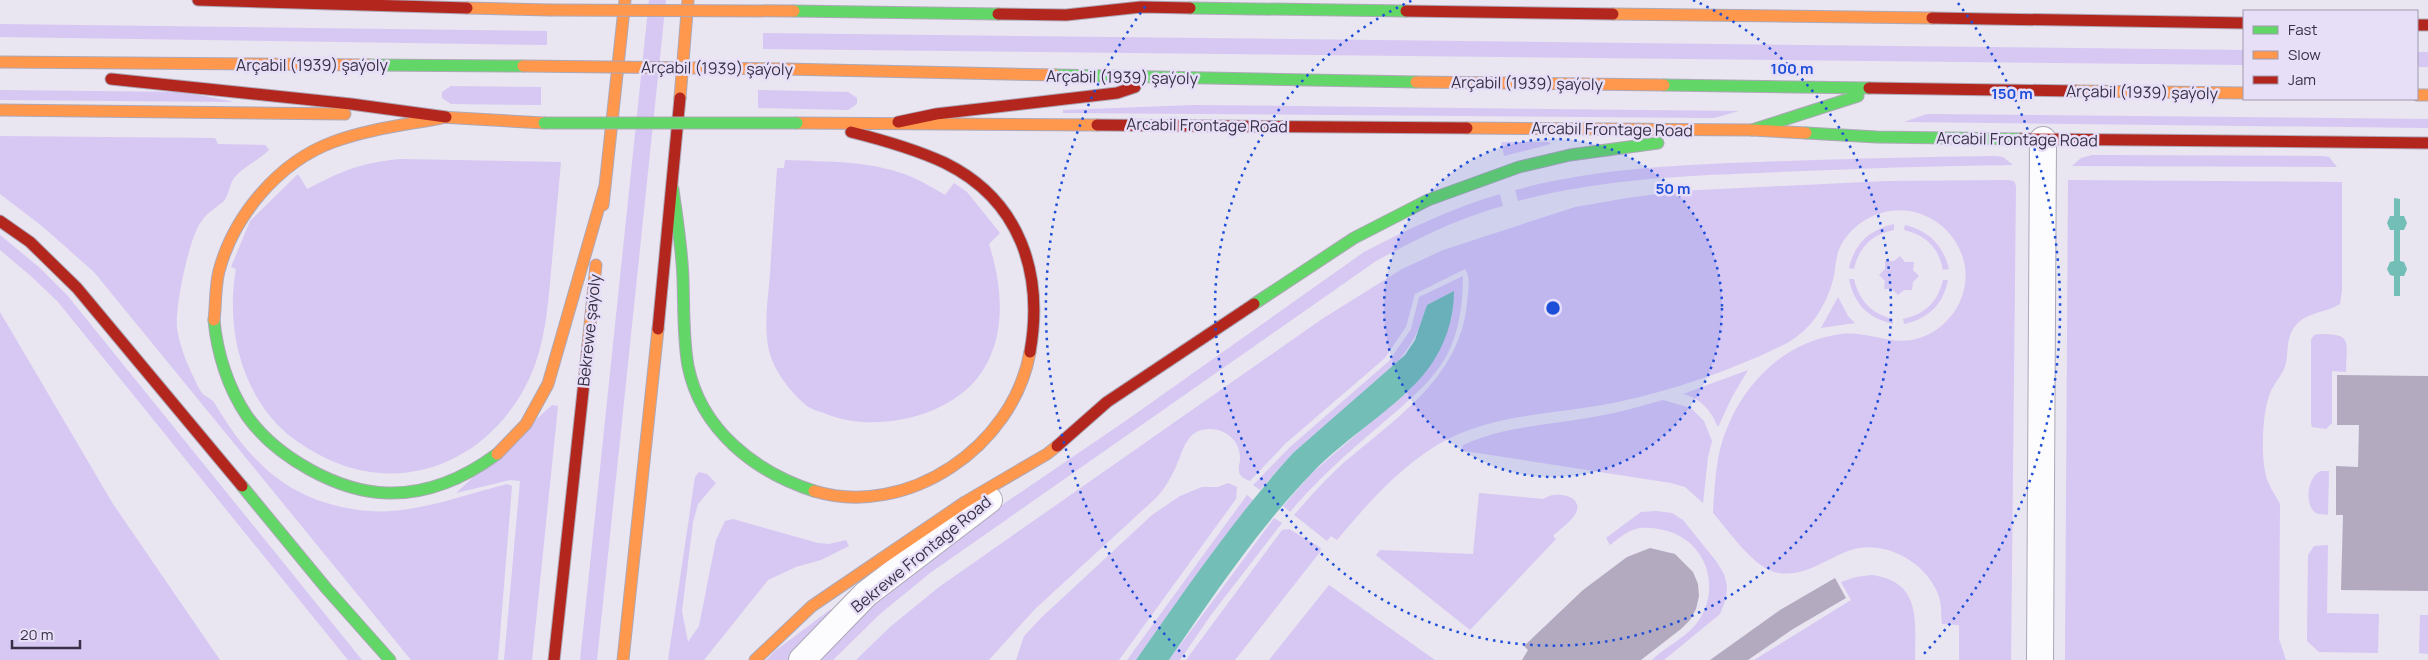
<svg xmlns="http://www.w3.org/2000/svg" width="2428" height="660" viewBox="0 0 2428 660" font-family="Manrope,sans-serif">
	<style>
		.green { fill: #d7c7f3 }
		.water { fill: #73bfb7 }
		.building { fill: #b3aac0 }
		.lines { fill: none; stroke-linecap: round; stroke-linejoin: round }
		.street-casing { stroke: #ada8b7; stroke-width: 28 }
		.fast-casing { stroke: #ada8b7; stroke-width: 13 }
		.slow-casing { stroke: #ada8b7; stroke-width: 13 }
		.jam-casing { stroke: #ada8b7; stroke-width: 13 }
		.street { stroke: #fcfbfd; stroke-width: 26 }
		.fast { stroke: #63d668; stroke-width: 11 }
		.slow { stroke: #ff974d; stroke-width: 11 }
		.jam { stroke: #b3261e; stroke-width: 11 }
		.fast-bridge-casing { stroke: #ada8b7; stroke-width: 13; stroke-linecap: butt }
		.slow-bridge-casing { stroke: #ada8b7; stroke-width: 13; stroke-linecap: butt }
		.fast-bridge { stroke: #63d668; stroke-width: 11 }
		.slow-bridge { stroke: #ff974d; stroke-width: 11 }
		.ring { fill: none; stroke: #1d4ed8; stroke-width: 2.5; stroke-dasharray: 2.5 5 }
		.labels { text-anchor: middle; dominant-baseline: central; stroke-width: 5; stroke-linejoin: round; paint-order: stroke }
		.street-label { font-size: 16px; fill: #383046; stroke: #e7dff7 }
		.centre { fill: #1d4ed8; stroke: #e7dff7; stroke-width: 2.5 }
		.ring-label { font-size: 15px; text-anchor: middle; font-weight: bold; fill: #1d4ed8; stroke: #e7dff7; stroke-width: 5; stroke-linejoin: round; paint-order: stroke }
	</style>
	<rect width="100%" height="100%" fill="#e9e5f1"/>
	<path class="green" d="M649 0H666L597 660H580Z
		M0 24 547 31V45L0 37Z
		M763 33 2244 50V65L763 49Z
		M2417 52H2428V67H2417Z
		M451 86 541 87V105L451 104 442 98V92Z
		M0 90 184 92 235 102 0 100Z
		M758 90 848 92 857 98V104L848 110 758 108Z
		M1194 105 1739 111 1714 118 1063 113V110Z
		M1927 114 2428 119V128L1904 122Z
		M0 136 215 138 218 144 265 145 269 150C259 160 243 167 234 178 229 185 229 196 223 202 214 209 205 214 199 225 188 244 175 307 177 328 180 350 191 373 201 392 205 397 212 398 215 404 250 462 287 500 358 510 409 517 459 496 507 484L512 486 498 660H411L94 272 42 226 0 194Z
		M1501 142H1549L1551 144 1504 156Z
		M2092 155 2323 156 2329 157 2337 167 2072 166 2081 158Z
		M1996 156 2003 157 2013 165C1928 166 1844 169 1759 173 1677 176 1597 180 1518 201L1515 190C1596 168 1677 165 1760 162 1838 159 1917 157 1996 156Z
		M400 159 561 162C558 195 555 228 552 260 548 304 546 350 524 389 480 469 389 499 309 449 294 440 280 429 269 415 237 374 227 319 236 269L231 267 250 221 298 174 307 189C342 171 360 163 400 159Z
		M785 160C828 162 874 160 914 178 925 183 935 189 945 195L954 183 967 192 1000 233 989 244C1003 288 1008 342 975 381 940 420 870 433 824 413 818 411 811 409 807 406 793 395 779 377 772 360 762 334 768 301 770 274 772 238 775 203 777 168H784Z
		M2008 180 2014 181 2016 186 2011 660H1959V625L1942 624C1941 615 1942 603 1938 594 1926 562 1884 539 1851 550 1827 558 1806 577 1779 573 1755 570 1729 531 1713 513 1714 495 1715 477 1718 459 1730 397 1777 342 1841 334 1867 331 1887 344 1912 340 1949 333 1974 294 1963 258 1956 236 1940 220 1918 213 1889 204 1856 218 1841 245 1835 256 1836 268 1833 280 1825 308 1810 332 1783 345 1732 370 1674 390 1618 402 1557 415 1492 412 1437 445 1397 470 1367 504 1337 540L1331 536 1327 541 1294 515C1308 499 1322 483 1338 468 1391 421 1460 380 1467 303 1468 292 1471 278 1465 269L1415 294 1406 327 1385 358 1286 443 1250 481C1246 479 1239 477 1239 471 1238 466 1241 461 1240 456 1239 439 1224 428 1208 429 1187 430 1184 448 1177 464 1172 476 1166 487 1157 497L1035 609 989 660H856L890 627 939 587 1322 319 1402 269 1443 250 1575 207 1627 198 1678 191 1887 181Z
		M2068 180 2342 182V290L2340 304C2325 313 2307 312 2296 325 2284 339 2290 354 2284 369 2280 378 2272 386 2269 396 2262 416 2261 456 2266 476 2269 486 2275 495 2280 504L2279 639 2286 660H2065Z
		M1500 194 1503 206C1458 218 1417 239 1376 261L930 573 880 614 833 660H813L868 603 971 526 1124 422 1364 252C1408 229 1452 208 1500 194Z
		M1894 224V230C1872 234 1859 247 1854 269L1849 268C1855 243 1869 230 1894 224Z
		M1905 225C1929 231 1943 245 1949 269L1943 270C1939 248 1926 235 1904 230Z
		M0 235 40 268 67 295 362 660H348L58 302 32 277 0 250Z
		M1900 256 1905 262H1914L1913 270 1919 276 1913 282 1912 290H1904L1898 295 1892 289H1884L1885 281 1879 275 1885 269V261H1894Z
		M1463 276C1463 304 1459 333 1446 357 1429 386 1402 406 1377 428 1346 454 1316 481 1290 512L1283 506 1313 472 1409 389 1451 320 1454 292 1427 305C1420 331 1410 349 1391 369L1293 453 1260 490 1253 485 1290 447 1389 361 1411 329 1419 297Z
		M1849 279H1854C1859 301 1872 314 1893 319V324C1868 318 1854 304 1849 279Z
		M1943 280H1948C1943 305 1928 319 1904 324L1903 319C1925 314 1938 302 1943 280Z
		M1838 297 1848 316 1855 323 1821 328Z
		M0 312 113 504 220 660H0Z
		M2320 334C2354 334 2346 342 2346 372L2332 371V423L2326 429 2312 427 2311 423V340L2314 335Z
		M1748 370 1732 397 1718 427C1711 411 1702 399 1683 394Z
		M1663 400 1691 408 1704 421 1712 441 1708 457 1703 503 1685 487 1671 483 1464 451 1462 448 1463 445C1503 427 1545 425 1587 418 1613 414 1638 407 1663 400Z
		M552 405 558 406 532 660H504L520 481 510 480 456 493Z
		M2321 471H2329L2328 515C2324 514 2319 515 2316 513 2304 506 2307 476 2321 471Z
		M699 472 707 474 716 483 698 504 693 522 682 611 688 642 699 626 716 540 725 521 733 519 818 543 829 544 846 540 849 546 821 560 796 567 768 580 704 660H668L695 477Z
		M1228 483 1237 487 1236 499 1119 660H1016L1024 636 1042 617 1152 515 1180 496 1202 487H1218Z
		M1479 493 1544 499C1552 491 1581 494 1577 510 1575 519 1559 530 1553 536L1556 539 1470 630 1376 555 1380 550 1473 554Z
		M1247 495 1253 500 1136 660H1127Z
		M1656 511 1672 513 1683 520 1716 561 1724 574 1727 586 1726 599 1720 614 1664 660H1652C1666 646 1688 637 1699 620 1723 583 1703 536 1659 529 1652 528 1643 527 1636 529 1627 531 1618 539 1610 545L1606 538 1641 512Z
		M1274 518 1282 523 1211 615 1180 660H1169Z
		M1289 529 1321 548 1320 552 1235 660H1186L1282 530Z
		M2328 545 2327 613 2379 614 2378 653 2319 652 2307 641 2308 555 2314 546Z
		M1872 575C1922 582 1915 621 1915 660H1754L1851 600 1841 582 1856 577Z
		M1329 585 1435 660H1269Z
		M831 609 832 611 790 660H766L775 651Z
		M2420 615H2428V654L2419 653Z"/>
	<path class="water" d="M2394 198 2400 199V216H2404L2407 223 2404 230H2400V261L2404 262 2407 269 2404 276H2400V296H2394V276L2390 275 2387 269 2390 262 2394 261V230H2390L2387 223 2390 216H2394Z
		M1454 291C1454 319 1445 346 1428 369 1399 407 1346 437 1312 473 1258 529 1213 596 1169 660H1136C1186 589 1235 517 1293 453L1405 355 1415 340 1427 305Z"/>
	<path class="building" d="M2337 375 2428 376V591L2341 590 2343 515H2336V466L2358 467 2359 425H2337Z
		M1650 548 1675 554 1693 572 1698 584 1699 596 1696 609 1690 620 1681 629 1641 660H1522L1528 650 1524 646 1583 590 1627 557Z
		M1835 578 1846 598 1793 629 1748 660H1710L1780 610Z"/>
	<g class="lines">
		<g class="street-casing">
			<path id="street" d="M802 660 866 594 989 500
				M2040 660 2043 140"/>
		</g>
		<g class="fast-casing">
			<path id="fast" d="M1190 8 1406 11
				M794 11 998 14
				M369 65 523 66
				M1055 75 1416 82
				M1664 85 1869 88
				M1752 130 1858 96
				M1806 133 1877 137 2021 139
				M673 189C677 219 682 249 683 279 684 308 683 338 688 366 701 430 755 472 814 491
				M1254 304 1354 238 1428 200 1519 167 1570 155 1658 143
				M214 320C217 353 228 388 247 416 276 457 338 492 388 493 428 494 466 477 497 454
				M242 486 326 588 390 660"/>
		</g>
		<g class="slow-casing">
			<path id="slow" d="M467 8 549 10
				M1613 14 1932 18
				M0 62 369 65
				M784 69 1055 75
				M1416 82 1664 85
				M2075 91 2244 93
				M2417 95H2428
				M680 98 688 0
				M0 110 345 114
				M423 116 544 123
				M797 123 1097 125
				M1467 128 1752 130 1806 133
				M603 205 625 0
				M214 320C216 304 215 286 219 271 234 215 279 162 333 142 368 129 405 125 441 118
				M588 345 596 265
				M497 454 526 424 548 384 605 186
				M814 491C907 519 1013 447 1030 352
				M623 660 658 329
				M755 660 812 606 965 502 1047 454 1057 446"/>
		</g>
		<g class="jam-casing">
			<path id="jam" d="M198 0 467 8
				M1406 11 1613 14
				M998 14 1066 15 1141 7 1190 8
				M1932 18 2244 23
				M2417 25H2428
				M111 79 351 104 446 117
				M1869 88 2075 91
				M898 122 936 114 1117 93 1135 87
				M1097 125 1467 128
				M851 132C883 140 915 149 945 163 1020 200 1044 273 1030 352
				M2021 139 2428 143
				M0 221 30 242 77 288 242 486
				M658 329 680 98
				M1057 446 1107 402 1254 304
				M554 660 588 345"/>
		</g>
		<use href="#street" class="street"/>
		<use href="#fast" class="fast"/>
		<use href="#slow" class="slow"/>
		<use href="#jam" class="jam"/>
		<g class="fast-bridge-casing">
			<path id="fast-bridge" d="M544 123H797"/>
		</g>
		<g class="slow-bridge-casing">
			<path id="slow-bridge" d="M549 10 794 11
				M523 66 784 69"/>
		</g>
		<use href="#fast-bridge" class="fast-bridge"/>
		<use href="#slow-bridge" class="slow-bridge"/>
	</g>
	<circle cx="1553" cy="308" r="169" fill="#1d4ed8" fill-opacity=".12"/>
	<g class="ring">
		<circle cx="1553" cy="308" r="169"/>
		<path d="M1693 0A338 338 0 1 1 1413 0"/>
		<path d="M1185 657A507 507 0 0 1 1148 3M1958 3A507 507 0 0 1 1921 657"/>
	</g>
	<g class="labels">
		<g class="street-label">
			<text x="312" y="65">Arçabil (1939) şaýoly</text>
			<text transform="translate(717 68) rotate(1)">Arçabil (1939) şaýoly</text>
			<text transform="translate(1122 77) rotate(1)">Arçabil (1939) şaýoly</text>
			<text transform="translate(1527 83) rotate(1)">Arçabil (1939) şaýoly</text>
			<text transform="translate(2142 92) rotate(1)">Arçabil (1939) şaýoly</text>
			<text transform="translate(1207 125) rotate(1)">Arcabil Frontage Road</text>
			<text transform="translate(1612 129) rotate(1)">Arcabil Frontage Road</text>
			<text transform="translate(2017 139) rotate(1)">Arcabil Frontage Road</text>
			<text transform="translate(589 330) rotate(-84)">Bekrewe şaýoly</text>
			<text transform="translate(921 554) rotate(-39)">Bekrewe Frontage Road</text>
		</g>
	</g>
	<circle cx="1553" cy="308" r="8" class="centre"/>
	<g class="ring-label">
		<text x="1792" y="74">100 m</text>
		<text x="2012" y="99">150 m</text>
		<text x="1673" y="194">50 m</text>
	</g>
	<rect x="2243" y="10" width="175" height="90" fill="#e7dff7" stroke="#a199b0"/>
	<rect x="2253" y="26" width="25" height="8" fill="#63d668" stroke="#a199b0"/>
	<text x="2288" y="35" font-size="15" fill="#383046">Fast</text>
	<rect x="2253" y="51" width="25" height="8" fill="#ff974d" stroke="#a199b0"/>
	<text x="2288" y="60" font-size="15" fill="#383046">Slow</text>
	<rect x="2253" y="76" width="25" height="8" fill="#b3261e" stroke="#a199b0"/>
	<text x="2288" y="85" font-size="15" fill="#383046">Jam</text>
	<path d="M12 640v8h68v-8" fill="none" stroke="#383046" stroke-width="2.5"/>
	<text x="20" y="640" font-size="15" fill="#383046" stroke="#e7dff7" stroke-width="4" paint-order="stroke">20 m</text>
</svg>
